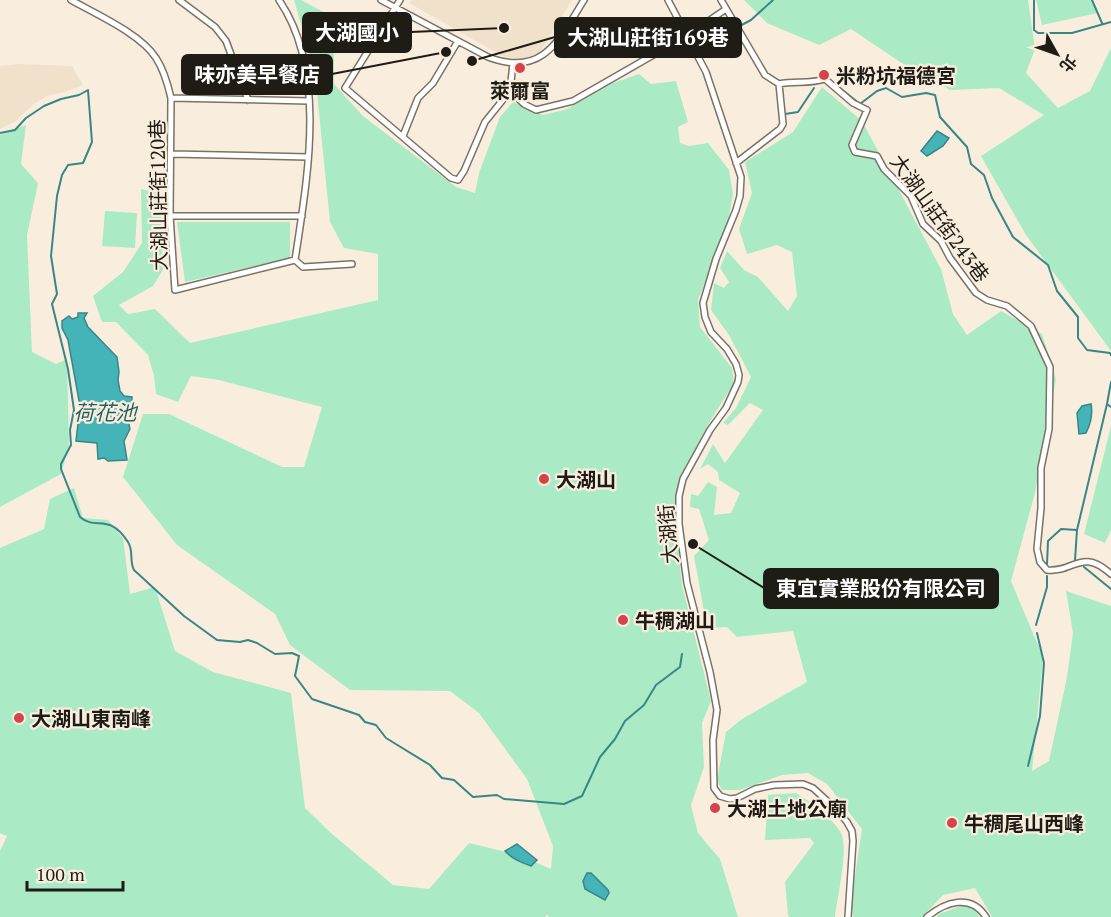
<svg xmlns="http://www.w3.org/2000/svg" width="1111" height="917" viewBox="0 0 1111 917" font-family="'PT Serif','Noto Sans TC',serif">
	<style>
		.built { fill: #f0e1cb }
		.green { fill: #aaebc5 }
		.water { fill: #44b4b8; stroke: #398687; stroke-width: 1.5 }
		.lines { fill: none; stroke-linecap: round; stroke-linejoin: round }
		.stream { stroke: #398687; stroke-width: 2 }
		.minor-casing { stroke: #7b7264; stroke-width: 8 }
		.minor { stroke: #fff; stroke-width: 5 }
		.poi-dot { fill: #d4444c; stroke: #f9eede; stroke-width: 2 }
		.labels { text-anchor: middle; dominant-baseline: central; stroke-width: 4.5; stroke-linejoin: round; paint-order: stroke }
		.poi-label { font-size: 20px; font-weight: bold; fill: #1f1b15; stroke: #f9eede; text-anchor: start }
		.street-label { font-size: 20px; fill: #1f1b15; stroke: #f9eede }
		.water-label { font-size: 21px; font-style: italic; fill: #236062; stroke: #f9eede }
		.leader { fill: none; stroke: #1f1b15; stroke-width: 2 }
		.callout-dot { fill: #1f1b15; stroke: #f9eede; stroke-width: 2 }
		.callout { fill: #1f1b15; stroke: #1f1b15; stroke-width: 2 }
		.callout-label { font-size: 21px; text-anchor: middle; font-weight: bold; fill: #fff }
	</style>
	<rect width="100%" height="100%" fill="#f9eede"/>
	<path class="built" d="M412 0H572L540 52 526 58H511L502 56 409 3Z
		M19 64 72 66 83 85 65 92 47 96 34 104 16 121 0 129V66Z"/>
	<path class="green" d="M294 0H301L361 32 340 48H334V84L363 116 456 187 475 193 479 173 500 117 513 102 543 115 567 109 613 83 639 74 651 84 676 81 688 122 678 127 680 143 689 146 708 143 729 170 733 194 728 222 698 300 700 327 732 368 734 383 712 418 685 467 674 510 682 585 711 701 702 723 704 767 691 805 698 833 720 859 738 917H549L547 915 545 917H0V851L7 836 0 833V548L44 529 50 499 74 488 83 518 108 520 123 538 130 594 155 587 175 651 213 672 291 693 305 808 332 834 393 885 429 889 469 843 518 855 551 869 553 846 527 779 479 713 450 691 350 690 290 645 275 614 177 545 123 477 143 414H169L282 467H304L322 407 219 380 191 376 178 402 156 394 154 376 148 355 116 322H102L93 296 123 272 142 243 141 189 160 194 163 270 153 286 119 305 128 314 155 309 190 343 378 300V254L344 248 330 222 315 73Z
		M744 0H1028L1035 49 1026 73 1058 108 1090 91 1111 48V351L1026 235 981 156 1044 115 999 88 950 90 900 62 851 29 819 45 767 23Z
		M1036 0H1093L1098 13 1042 25Z
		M822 87 862 121 941 269 953 314 967 335 1001 311 1042 334 1056 379 1035 493 1011 581 1043 657 1032 771 1049 761 1067 677 1073 633 1066 591 1111 606V917H992L975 888 943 895 922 917H853L851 901 862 829 827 784 808 773 782 775 740 790H722L717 780 726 732 742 719 807 682 793 631 737 637 727 627 707 628 694 556 709 540 699 509 690 507 691 494 698 496 708 482 717 487 714 515 731 513 740 493 719 480 718 472 708 464 700 469 713 444 725 463 763 410 750 403 728 425 723 423 736 408 751 377 729 335 711 310 714 283 724 288 729 282 720 268 727 251 744 270 758 277 788 311 797 296 792 252 777 245 747 254 739 229 752 193 745 162 793 132Z
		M26 125 21 164 38 183 27 235 32 352 56 364 67 359 69 446 61 474 0 507V135Z
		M105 211 137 213 135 248 102 246Z
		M177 222H290V258L185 282Z
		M1111 426V530L1105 543 1084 534Z
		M796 793C812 803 831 816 841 833 849 848 837 899 835 917H789L788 915 785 882 814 843 810 838 765 840 768 795Z
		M966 904 976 910 979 917H936L939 914Z"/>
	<path class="water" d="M937 131 949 138 943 146 927 156 921 151Z
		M78 313H87L84 318 88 327 117 357 119 372 118 380 120 391 124 396 132 397C132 408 126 418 130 429L124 441 127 460 108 461 104 458 98 459 97 443 76 441 80 406 68 340 62 328V321L69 316 72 319 78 317Z
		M1091 404C1093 414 1090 425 1086 433L1079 434 1077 413 1082 406Z
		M517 844 537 860 531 866C521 862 512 859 505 851Z
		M587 873H591L608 890 609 893 605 900 585 889 583 881Z"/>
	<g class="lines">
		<path class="stream" d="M1034 0V30L1038 33H1072L1111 22
			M1092 0 1102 23
			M738 27 751 20 773 0
			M835 84 860 104 877 91 886 88 902 97 926 93 935 95 940 117 967 147 971 164 984 175 992 198 1013 237 1048 265 1057 291 1078 317V338L1087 350 1110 353 1111 355
			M785 114 798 112 814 88
			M0 133 15 130 26 118 44 106 61 99 79 95 88 90 92 142 83 163 68 165 62 175 57 196 51 256 57 294 52 304 68 369 74 410 70 430 71 445 61 464V469L80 517C96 531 109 512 128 542 134 551 129 561 134 570L184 616 217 640 240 642 248 640 257 643 275 654 292 653 299 656 295 676 312 699 359 715 365 722 376 725 386 738 430 765 442 778 454 780 473 797 497 795 504 799 564 804 582 796 600 757 615 739 625 721 644 705 656 685 680 667 682 654
			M1111 382 1107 404 1111 407
			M1075 560 1077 530 1107 404
			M1047 564 1048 541 1061 529 1077 530
			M1084 567 1111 589
			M1036 625 1047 587V576
			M1028 766 1040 716 1044 663 1037 633"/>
		<g class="minor-casing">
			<path id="minor" d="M71 0C96 14 141 34 156 58 164 70 168 85 171 98L170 216 175 290 295 260 303 267 352 264
				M179 0 215 27 226 41 248 100
				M279 0C328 71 307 180 295 260
				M381 0 488 57C543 78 559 40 584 0
				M400 0 345 88 451 178 458 180 464 171 485 122 510 91 513 63
				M668 0 706 72 741 177 740 196 736 210 716 259 703 303 705 317 711 332 727 349 736 364 739 375 738 382 726 408 710 430 683 479 679 496V524L687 583 710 672 717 710 713 740 714 788 720 796 730 799 737 798 755 789 774 785 803 784 813 788 836 809 847 822 852 831 853 841 848 917
				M721 0 765 75 779 84C795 81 810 84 825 79L853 103 867 110 852 145 855 152 877 156 884 169 911 196 923 224 941 241 950 258 976 293 987 300 1007 306 1031 326 1050 367 1049 429 1041 468V508L1037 549 1040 562 1047 570C1074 573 1081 547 1111 574
				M510 91 524 104 536 110 573 101 688 35 726 9
				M171 98 309 101
				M403 136 418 98 433 83 458 41
				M172 154 308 157
				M736 163 780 129 783 124 779 84
				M170 216H302
				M927 917C945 902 971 893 986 917"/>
		</g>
		<use href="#minor" class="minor"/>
	</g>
	<g class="poi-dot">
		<circle cx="520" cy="68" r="6"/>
		<circle cx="824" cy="75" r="6"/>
		<circle cx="544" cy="479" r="6"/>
		<circle cx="623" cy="620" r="6"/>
		<circle cx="19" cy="718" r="6"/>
		<circle cx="715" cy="808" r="6"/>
		<circle cx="952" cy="823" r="6"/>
	</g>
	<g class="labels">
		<g class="poi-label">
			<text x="836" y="75">米粉坑福德宮</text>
			<text x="520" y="90" text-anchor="middle">萊爾富</text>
			<text x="556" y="479">大湖山</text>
			<text x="635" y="620">牛稠湖山</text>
			<text x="31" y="718">大湖山東南峰</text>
			<text x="727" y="808">大湖土地公廟</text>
			<text x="964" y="823">牛稠尾山西峰</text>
		</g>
		<g class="street-label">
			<text transform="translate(158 195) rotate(-91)">大湖山莊街120巷</text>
			<text transform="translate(940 218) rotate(54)">大湖山莊街243巷</text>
			<text transform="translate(668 534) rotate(-95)">大湖街</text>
		</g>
		<g class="water-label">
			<text x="105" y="412">荷花池</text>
		</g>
	</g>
	<path class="leader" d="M504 28L411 32M472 61L555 37M446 52L332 74M693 544L764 588"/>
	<g class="callout-dot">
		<circle cx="504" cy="28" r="6"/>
		<circle cx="472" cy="61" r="6"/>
		<circle cx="446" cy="52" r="6"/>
		<circle cx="693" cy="544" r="6"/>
	</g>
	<g class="callout">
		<rect x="303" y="13" width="108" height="39" rx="6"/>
		<rect x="555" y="18" width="186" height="39" rx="6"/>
		<rect x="182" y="55" width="150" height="39" rx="6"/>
		<rect x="764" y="569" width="234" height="39" rx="6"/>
	</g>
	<g class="callout-label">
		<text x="357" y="40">大湖國小</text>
		<text x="648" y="45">大湖山莊街169巷</text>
		<text x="257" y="82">味亦美早餐店</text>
		<text x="881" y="596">東宜實業股份有限公司</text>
	</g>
	<g transform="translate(1057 54) rotate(130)" stroke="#f9eede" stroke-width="4.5" paint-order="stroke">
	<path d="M0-4.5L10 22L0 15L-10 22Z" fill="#1f1b15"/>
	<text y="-9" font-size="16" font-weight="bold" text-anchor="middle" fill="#1f1b15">北</text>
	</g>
	<path d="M27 881v9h96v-9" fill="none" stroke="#1f1b15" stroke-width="3"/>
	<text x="36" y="881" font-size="18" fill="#1f1b15" stroke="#f9eede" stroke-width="4.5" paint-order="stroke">100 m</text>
</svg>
